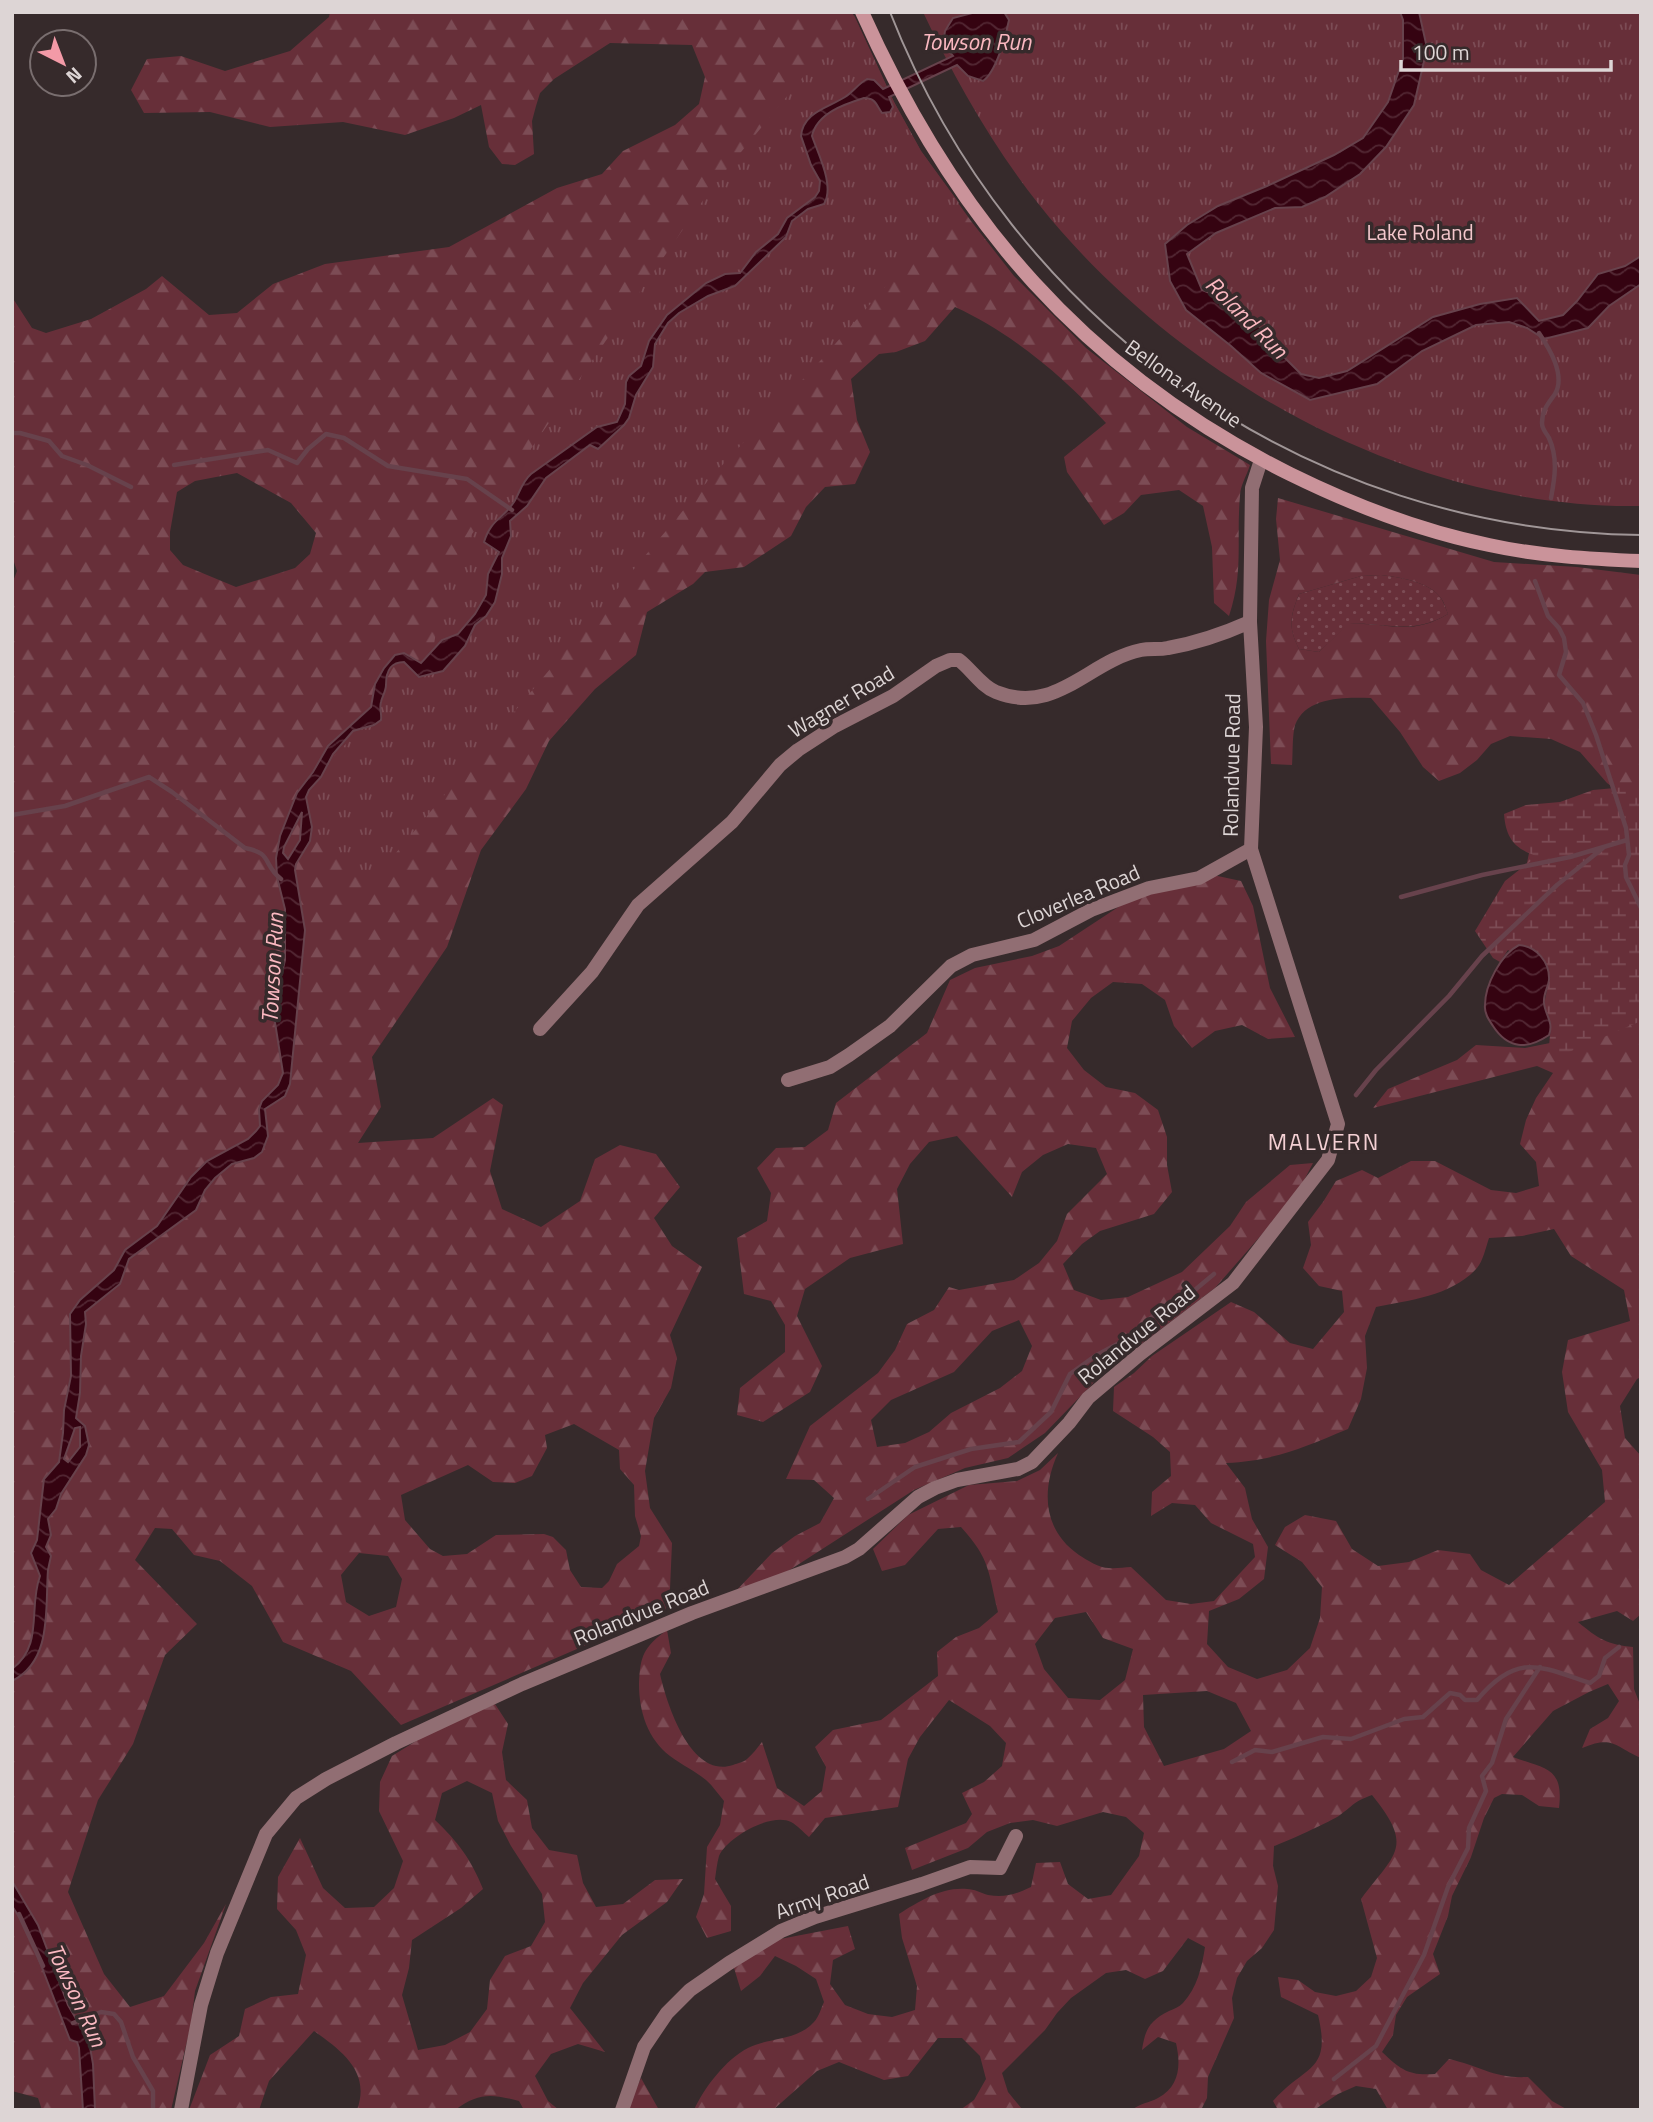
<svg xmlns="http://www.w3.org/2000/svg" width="1653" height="2122" viewBox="0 0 1653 2122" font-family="'Titillium Web',sans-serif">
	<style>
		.grass { fill: url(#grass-dots) }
		.forest { fill: url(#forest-firs); fill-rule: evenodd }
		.wetland { fill: url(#wetland-marsh) }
		.park { fill: url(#park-tufts) }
		.water { fill: url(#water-waves); stroke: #67424c; stroke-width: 2; fill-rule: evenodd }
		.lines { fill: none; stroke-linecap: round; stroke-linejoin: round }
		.stream { stroke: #67424c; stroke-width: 4.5 }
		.street { stroke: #916e73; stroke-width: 14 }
		.secondary { stroke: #ca939a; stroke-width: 14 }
		.tram { stroke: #a09697; stroke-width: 2 }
		.labels { text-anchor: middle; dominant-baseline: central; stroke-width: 7; stroke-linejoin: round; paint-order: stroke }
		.park-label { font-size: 21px; fill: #f4c7cc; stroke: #362a2b }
		.street-label { font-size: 21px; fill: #ddd5d5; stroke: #362a2b }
		.water-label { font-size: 23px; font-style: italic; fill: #fab8c0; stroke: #362a2b }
		.neighbourhood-label { font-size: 23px; letter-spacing: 2px; fill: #f4d0d4; stroke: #362a2b }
	</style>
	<defs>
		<pattern id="grass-dots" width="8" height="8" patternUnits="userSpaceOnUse" patternTransform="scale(1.75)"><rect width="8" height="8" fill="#672f39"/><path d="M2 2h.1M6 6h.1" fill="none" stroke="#7c4c55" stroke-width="1.8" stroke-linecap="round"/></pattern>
		<pattern id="forest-firs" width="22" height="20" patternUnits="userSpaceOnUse" patternTransform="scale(1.75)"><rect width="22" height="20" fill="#672f39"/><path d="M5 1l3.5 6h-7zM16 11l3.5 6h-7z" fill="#7c4c55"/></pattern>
		<pattern id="wetland-marsh" width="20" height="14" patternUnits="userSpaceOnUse" patternTransform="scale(1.75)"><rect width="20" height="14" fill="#672f39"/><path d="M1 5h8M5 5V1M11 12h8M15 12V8" fill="none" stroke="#7c4c55"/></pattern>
		<pattern id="park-tufts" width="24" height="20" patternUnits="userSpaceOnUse" patternTransform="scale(1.75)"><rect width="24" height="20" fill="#672f39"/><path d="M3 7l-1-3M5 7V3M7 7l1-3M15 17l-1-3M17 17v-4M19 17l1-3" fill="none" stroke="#7c4c55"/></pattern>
		<pattern id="water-waves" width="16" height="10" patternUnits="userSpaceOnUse" patternTransform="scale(1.75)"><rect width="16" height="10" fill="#350311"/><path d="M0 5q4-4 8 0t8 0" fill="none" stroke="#522733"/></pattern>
	</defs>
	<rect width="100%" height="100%" fill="#362a2b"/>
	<path class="grass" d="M1381 575C1399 577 1430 582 1441 598 1444 603 1446 609 1448 614 1410 636 1389 622 1349 624L1319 652 1299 649C1288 627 1290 617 1299 594L1361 576Z"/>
	<path class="forest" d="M330 12H852L894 102 921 151 971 221 1014 276 1086 348 1187 427 1250 465C1247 475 1240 486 1240 496 1236 540 1244 572 1229 616L1214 603 1212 547 1203 506 1179 490 1141 495 1124 513 1104 525 1067 472 1064 457 1106 423C1064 377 1012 333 955 307L925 341 896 352 879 354 851 379 857 420 870 452 855 484 825 487 806 507 791 536 744 567 705 572 693 584 647 612 636 655 595 689 549 741 526 789 481 850 447 947 372 1057 381 1107 358 1143 433 1138 493 1098 503 1105 490 1171 502 1209 541 1227 580 1201 595 1159 620 1145 656 1154 680 1187 654 1218 672 1246 702 1267 670 1335 677 1358 671 1388 654 1418 645 1471 650 1508 672 1543 670 1589 665 1611 401 1725 351 1671 283 1642 252 1586 220 1561 194 1555 172 1529 155 1528 135 1560 197 1624 165 1655 133 1744 98 1800 68 1892 104 1974 130 2007 164 1996 204 1943 226 1904 195 1991 191 2024 171 2110H42L38 2098 12 2091V584L17 571 12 556V297L32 328 46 333 91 319 146 289 162 276 209 315 237 313 273 284 325 264 449 247 557 188 602 174 623 151 675 125 699 104 705 77 692 45 610 43 554 79 540 93 536 106 532 121 534 154 515 165 502 164 489 147 481 105 454 118 405 135 343 122 270 127 210 112 144 113 131 90 147 59 181 56 225 71 290 51 329 17ZM237 473 291 503 316 533 310 554 295 568 236 587 183 565 170 550V532L177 492 195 481ZM574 1424 619 1450 620 1469 634 1485 635 1516 641 1536 639 1546 617 1564 609 1581 602 1588 581 1587 570 1570 566 1550 553 1537 544 1534 496 1535 467 1554 443 1556 430 1549 405 1520 401 1495 468 1465 493 1482 515 1483 532 1476 547 1448 545 1435ZM359 1553 388 1556 402 1579 396 1607 369 1616 346 1602 341 1575Z
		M1278 498 1494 562 1577 567 1641 575V811L1640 807 1607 783 1580 752 1551 739 1510 736 1491 744 1477 760 1460 773 1439 781 1423 767 1400 732 1371 698C1346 697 1306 696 1295 725 1292 737 1293 753 1292 765L1271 764 1266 641 1269 600 1280 560 1276 519ZM1381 575C1399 577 1430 582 1441 598 1444 602 1446 609 1448 614 1410 637 1389 622 1348 624L1319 652 1299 649C1288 627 1290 617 1299 594L1361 576Z
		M1531 843 1641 938V1377L1637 1379 1620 1406 1625 1438 1641 1456V1614L1633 1621 1617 1611 1578 1622C1597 1638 1608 1645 1633 1647L1634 1689 1641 1707V1758C1614 1746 1613 1735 1582 1748L1590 1729 1608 1718 1619 1701 1608 1684 1589 1692 1553 1711 1513 1757C1545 1769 1564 1767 1559 1808L1539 1806 1522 1795 1502 1794 1494 1798 1484 1818 1471 1857 1452 1896 1448 1916 1433 1954 1440 1974 1407 1997 1396 2015 1393 2035 1382 2052C1401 2070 1409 2076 1435 2074L1449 2059C1480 2066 1495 2079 1528 2077L1552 2101 1568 2110H1388L1376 2089 1356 2086 1338 2094 1314 2110H1278L1273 2101C1305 2064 1332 2073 1318 2015L1281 1997 1278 1977 1298 1980 1315 1992 1336 1996 1356 1991 1371 1977 1377 1958 1361 1899C1395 1853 1415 1848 1372 1795 1353 1802 1355 1804 1340 1815 1334 1820 1281 1844 1274 1846L1273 1866 1278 1886 1274 1930 1262 1948 1247 1961 1237 1978 1232 1998 1234 2018 1208 2077 1207 2098 1201 2110H1132C1140 2103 1149 2103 1158 2098 1180 2086 1181 2065 1176 2043L1158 2037 1142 2050C1145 2030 1149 2021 1169 2011 1174 2009 1179 2007 1183 2003 1197 1988 1202 1967 1205 1947L1188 1938 1163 1971 1145 1979 1126 1970 1106 1973 1071 1998 1057 2013 1045 2030 1002 2073 1008 2092 1022 2109 1063 2110H960L974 2100 986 2079 980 2056 962 2038H938L908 2076 884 2080 839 2062 817 2071 773 2110H694C704 2088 726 2059 748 2048 770 2037 797 2041 814 2022 819 2017 821 2008 824 2002L816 1979 796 1966 775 1956 760 1976 741 1991 734 1968 775 1940 848 1926 855 1949 833 1960 830 1984 845 2005 868 2014 892 2017 915 2010 917 1986 902 1938 899 1914C920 1901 941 1887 967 1889 974 1889 981 1893 988 1895 1005 1898 1016 1894 1031 1887L1036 1863 1060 1862 1068 1884 1088 1899 1111 1895 1139 1856 1144 1833 1126 1817 1103 1812 1057 1826 1033 1820 1010 1823 987 1832 968 1848 912 1870 905 1848 966 1823 972 1814 962 1793 984 1782 1002 1766 1006 1743 990 1726 949 1700 920 1737 908 1759 898 1807 825 1818 809 1837C803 1832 797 1825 791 1822 772 1812 727 1837 719 1856 717 1863 716 1872 715 1879L731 1906V1931L707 1938 696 1917 704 1894 707 1847 720 1825 724 1801C718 1794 713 1786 706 1780 695 1771 682 1765 670 1756 648 1739 639 1712 639 1684 640 1655 644 1647 667 1630L671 1653 660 1674C667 1705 691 1779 733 1765 738 1763 744 1762 747 1759 753 1754 757 1748 762 1742L777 1788 804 1806 822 1791 826 1767 815 1747 833 1730 881 1720 938 1676 937 1652 956 1637 979 1628 998 1612C988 1572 991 1560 961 1527L938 1529 905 1565 882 1571 873 1549 908 1515 969 1485 1017 1481 1040 1470 1058 1453C1041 1491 1043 1530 1079 1555 1087 1560 1099 1568 1109 1568 1116 1569 1124 1567 1131 1567L1166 1600 1191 1604 1214 1601 1255 1557 1253 1544 1211 1523 1195 1505 1172 1503 1151 1516 1152 1492 1171 1476 1170 1452 1153 1437 1113 1411 1114 1387 1134 1373 1152 1356 1231 1302 1254 1312 1290 1343 1313 1349 1344 1312 1342 1291 1319 1286 1303 1268 1311 1245 1308 1222 1323 1202 1336 1181 1362 1170 1378 1178 1411 1161H1435L1491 1190 1516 1193 1539 1186 1536 1162 1520 1144 1526 1120 1536 1098 1553 1073 1537 1066 1373 1108 1388 1089 1457 1060 1476 1045 1525 1048 1550 1043 1562 1022 1516 879 1527 863ZM1554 1229 1571 1256 1624 1290 1630 1321 1568 1340 1562 1372 1568 1412 1602 1470 1605 1502 1509 1585 1481 1570 1470 1554 1438 1550 1409 1562 1378 1566 1352 1549 1336 1521 1305 1515 1285 1527 1275 1545 1302 1562 1322 1587 1320 1618 1310 1648 1287 1670 1257 1679 1228 1667 1207 1644 1209 1611 1239 1599 1264 1579 1268 1547 1252 1519 1245 1488 1226 1463C1277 1460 1302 1448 1348 1429L1361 1399 1367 1368 1365 1336 1376 1307C1410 1300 1452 1296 1477 1268 1483 1261 1486 1247 1489 1238L1522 1236ZM1086 1612 1103 1638 1133 1649 1125 1680 1100 1700 1068 1698 1044 1669 1035 1644 1055 1618ZM1207 1691 1236 1703 1251 1731 1224 1749 1164 1766 1144 1727 1143 1695Z
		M1213 875 1241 881 1253 906 1270 988 1295 1037 1268 1039 1242 1025 1215 1031 1192 1048 1174 1026 1165 1000 1142 984 1113 982 1091 998 1072 1021 1067 1048 1084 1070 1106 1087 1135 1093 1158 1110 1167 1137V1165L1172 1192 1154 1214 1100 1231 1082 1244 1063 1264 1074 1290 1101 1300 1128 1297 1182 1272 1230 1226 1246 1202 1290 1165 1313 1163 1297 1194 1215 1288 1103 1373 1045 1433 1008 1458 965 1468 914 1490 785 1573 733 1594 772 1553 795 1536 820 1523 834 1498 814 1480 786 1479 810 1426 878 1373 895 1350 907 1324 934 1310 949 1287 959 1290 1014 1280 1039 1263 1057 1241 1067 1214 1107 1174 1096 1148 1068 1144 1043 1155 1022 1172 1012 1197 957 1136 929 1142 910 1164 897 1189 903 1244 850 1258 805 1289 797 1316 822 1366 810 1392 763 1422 737 1415 740 1388 785 1352V1325L771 1301 744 1294 737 1238 767 1221 771 1193 757 1168 776 1148 805 1147 828 1130 836 1103 927 1033 950 980 975 968 1032 956 1059 946 1132 898ZM1019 1320 1032 1346 1022 1371 1000 1388 951 1413 929 1432 905 1443 877 1447 871 1420 891 1400 954 1372 992 1331Z
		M495 1704 508 1724 502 1752 506 1780 527 1800 532 1828 549 1850 577 1855 583 1883 596 1907 623 1904 655 1880 683 1879 667 1902 622 1935 583 1983 570 2008 605 2052 578 2044 551 2054 535 2076 548 2101 559 2110H524L519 2101C492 2094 479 2092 455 2110H357C371 2072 342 2051 314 2031L269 2081 259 2110H189L210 2055 239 2036 245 2009 271 1997 298 1994 306 1955 296 1930 277 1909 278 1877 300 1838 323 1888 345 1908 374 1907 394 1888 403 1861 379 1811 380 1782 392 1756 440 1726ZM467 1781 492 1793 498 1821 511 1846 542 1894 545 1922 531 1946 505 1956 490 1980 487 2009 470 2032 445 2045 418 2050 402 1995 409 1968 412 1940 461 1908 483 1889C471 1859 458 1842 435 1820L442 1793Z
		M641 2078 659 2110H627Z"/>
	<path class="wetland" d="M1637 786 1641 796V1021L1562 1055 1549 1046 1551 1024 1544 1005 1549 980 1508 950 1500 962 1493 958 1475 931 1505 881 1537 856C1515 849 1506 839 1504 814L1526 805 1560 802 1593 790Z"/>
	<path class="park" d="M923 12H1641V506C1424 510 1202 392 1061 231 1004 166 960 90 923 12Z
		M854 15 894 102 921 151 959 203 821 360 712 476 369 885 283 811 433 651 445 573 713 186Z"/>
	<path class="water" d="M976 12H1004L1009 20C1006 36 996 72 983 81L968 76 957 65 889 97 893 107 890 112 882 113C876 105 876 98 864 98 845 104 817 113 812 136 818 154 835 186 824 204L808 209 792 221 786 237 735 286 708 296 679 313 668 323 655 344 653 367 636 395 629 418 624 425 598 449 590 445 546 478 527 506 510 521 511 536 502 558V574L495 602 486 616 475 625 465 646 443 671 419 677 404 662C389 662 386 673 386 685 386 691 382 697 381 702 379 709 382 713 381 720L374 725 353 731 333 754 321 777 309 790 306 797 312 827 310 841 296 864 295 870 305 930 290 1084 285 1096 265 1109 268 1136 262 1152 254 1158 232 1164 215 1178 205 1190 196 1210 129 1259 120 1284 85 1312 86 1324 81 1356 80 1393 76 1418 85 1426 89 1445 86 1455 61 1494 56 1509 48 1519 51 1535 46 1547 51 1556 48 1570C45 1607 53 1661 12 1681V1669C44 1645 28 1608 40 1576L31 1553 37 1540 44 1479 59 1462 63 1433 64 1410 71 1376 70 1314 80 1300 114 1270 125 1250 157 1226 191 1177 207 1161 248 1139 256 1131 260 1126 259 1109 262 1101 278 1085 283 1073 274 1016 280 999V981L285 960V909L277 877 276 858 280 836 297 793 313 772 328 746 371 707 375 684 384 668 395 655 404 653 421 663 442 640 458 634 475 614 486 595 488 574 499 552 484 542C491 519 503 519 514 502 520 492 522 482 531 474L597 427 617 422 625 404 626 382 629 376 641 366 649 341 667 315 706 283 725 274 740 273 756 252 778 234 787 218 815 197 819 191 820 181 811 165 801 136C803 112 828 108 845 97 853 92 858 84 867 79L874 80 883 89 953 56 943 44 945 31 953 18ZM302 812 300 840 288 859 283 853 284 847ZM80 1427V1447L68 1462 64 1459 75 1428Z
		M1400 12H1419L1427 48 1414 105 1386 147 1360 174 1325 197 1302 207 1275 208 1216 233 1187 254 1202 290 1235 303 1257 324 1275 348 1301 374 1319 378 1347 371 1433 317 1480 304 1517 298 1539 321 1563 315 1577 301 1598 274 1625 266 1641 256V284L1609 306 1588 328 1544 339 1527 328 1509 322 1476 325 1422 351 1377 384 1310 400 1261 373 1231 346 1186 310 1170 281 1165 244 1187 225 1218 206 1267 186 1334 155 1363 138 1388 102 1403 59V20Z
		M1519 945C1536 946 1550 962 1549 980 1548 988 1543 994 1544 1003 1545 1015 1554 1022 1549 1035 1527 1050 1508 1049 1493 1026 1489 1020 1484 1013 1485 1005 1485 985 1501 954 1519 945Z
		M12 1881 38 1925 68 2005 89 2041 93 2064 95 2110H83L79 2048 77 2042 70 2040 27 1929 12 1906Z"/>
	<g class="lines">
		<path class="stream" d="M1539 333C1549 348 1566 375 1555 394 1548 404 1542 410 1542 423 1542 430 1546 432 1549 438 1558 458 1555 477 1551 498
			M12 433H20L49 441 62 456 87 465 131 487
			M174 465 268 450 297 463 308 449 326 434 344 438 388 466 467 479 512 510
			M1535 581 1548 616 1559 628 1564 638 1566 652 1559 675 1583 703 1596 735 1626 828 1629 855 1625 865 1626 877 1641 908
			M12 815 65 806 149 777 172 792 245 848C273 853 262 864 281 879
			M1401 897 1482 875 1570 857 1627 840
			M1356 1095 1376 1070 1449 996 1482 956 1557 885 1603 848
			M868 1499 915 1467 971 1449 1019 1442 1051 1412 1070 1374 1095 1356 1121 1342 1157 1313 1184 1299 1214 1274
			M1232 1762 1255 1750 1272 1752 1323 1737 1351 1739 1404 1719 1423 1717 1450 1693 1460 1695 1465 1700H1477C1517 1652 1539 1666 1590 1683L1599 1676 1605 1658 1619 1647
			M19 1914 43 1966
			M73 2023 101 2012 114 2014 121 2022 133 2057 153 2091V2110
			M1334 2079 1376 2046 1424 1955 1448 1887 1468 1848 1469 1828 1486 1791 1482 1776 1492 1763 1506 1719 1540 1667"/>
		<path class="street" d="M540 1029 592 972 638 905 732 822 780 765 798 750 835 726 893 696 936 666 950 660H959C971 669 981 686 996 692 1056 716 1088 661 1141 650 1150 648 1159 650 1168 648 1197 643 1223 634 1250 622
			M788 1080 830 1067 849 1055 890 1026 951 966 972 955 1034 940 1091 910 1149 888 1199 878 1251 849
			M181 2110 201 2005 217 1953 266 1834 296 1798 326 1779 396 1743 522 1684 692 1613 845 1557 859 1549 918 1497 935 1488 957 1480 1018 1469 1032 1462 1069 1423 1088 1398 1140 1354 1233 1283 1328 1160 1338 1124 1251 849 1256 727 1250 622 1252 488 1261 460
			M622 2110 644 2047 667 2013 690 1990 729 1963 781 1931 815 1917 922 1884 970 1867 1000 1868 1016 1836"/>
		<path class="secondary" d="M862 12C955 220 1085 372 1290 474 1353 505 1420 531 1489 545 1539 556 1590 559 1641 561"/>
		<path class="tram" d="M890 12C1012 323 1306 531 1641 535"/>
	</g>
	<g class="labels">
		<g class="park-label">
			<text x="1420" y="232">Lake Roland</text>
		</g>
		<g class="street-label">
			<text transform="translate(1184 383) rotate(35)">Bellona Avenue</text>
			<text transform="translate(841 701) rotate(-31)">Wagner Road</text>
			<text transform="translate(1231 765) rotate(-89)">Rolandvue Road</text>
			<text transform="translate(1078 896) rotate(-23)">Cloverlea Road</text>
			<text transform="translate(1136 1334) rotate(-39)">Rolandvue Road</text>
			<text transform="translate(641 1612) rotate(-22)">Rolandvue Road</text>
			<text transform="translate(822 1896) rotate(-19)">Army Road</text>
		</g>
		<g class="water-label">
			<text x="976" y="41">Towson Run</text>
			<text transform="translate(1247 317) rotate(45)">Roland Run</text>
			<text transform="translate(272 968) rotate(-87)">Towson Run</text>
			<text transform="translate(77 1995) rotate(65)">Towson Run</text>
		</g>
		<g class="neighbourhood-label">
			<text x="1324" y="1141">MALVERN</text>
		</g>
	</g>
	<rect width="1653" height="2122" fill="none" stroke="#ddd5d5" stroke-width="28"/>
	<g transform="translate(63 63) rotate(138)"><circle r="33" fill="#362a2b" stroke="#796e6f" stroke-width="2"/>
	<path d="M0-5L12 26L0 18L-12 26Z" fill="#f39aa7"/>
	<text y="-10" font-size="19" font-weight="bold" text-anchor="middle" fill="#ddd5d5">N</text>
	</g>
	<path d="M1401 60v10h210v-10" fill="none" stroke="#ddd5d5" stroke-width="3.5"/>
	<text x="1412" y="60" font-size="21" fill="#ddd5d5" stroke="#362a2b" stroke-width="5" paint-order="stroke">100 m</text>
</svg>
